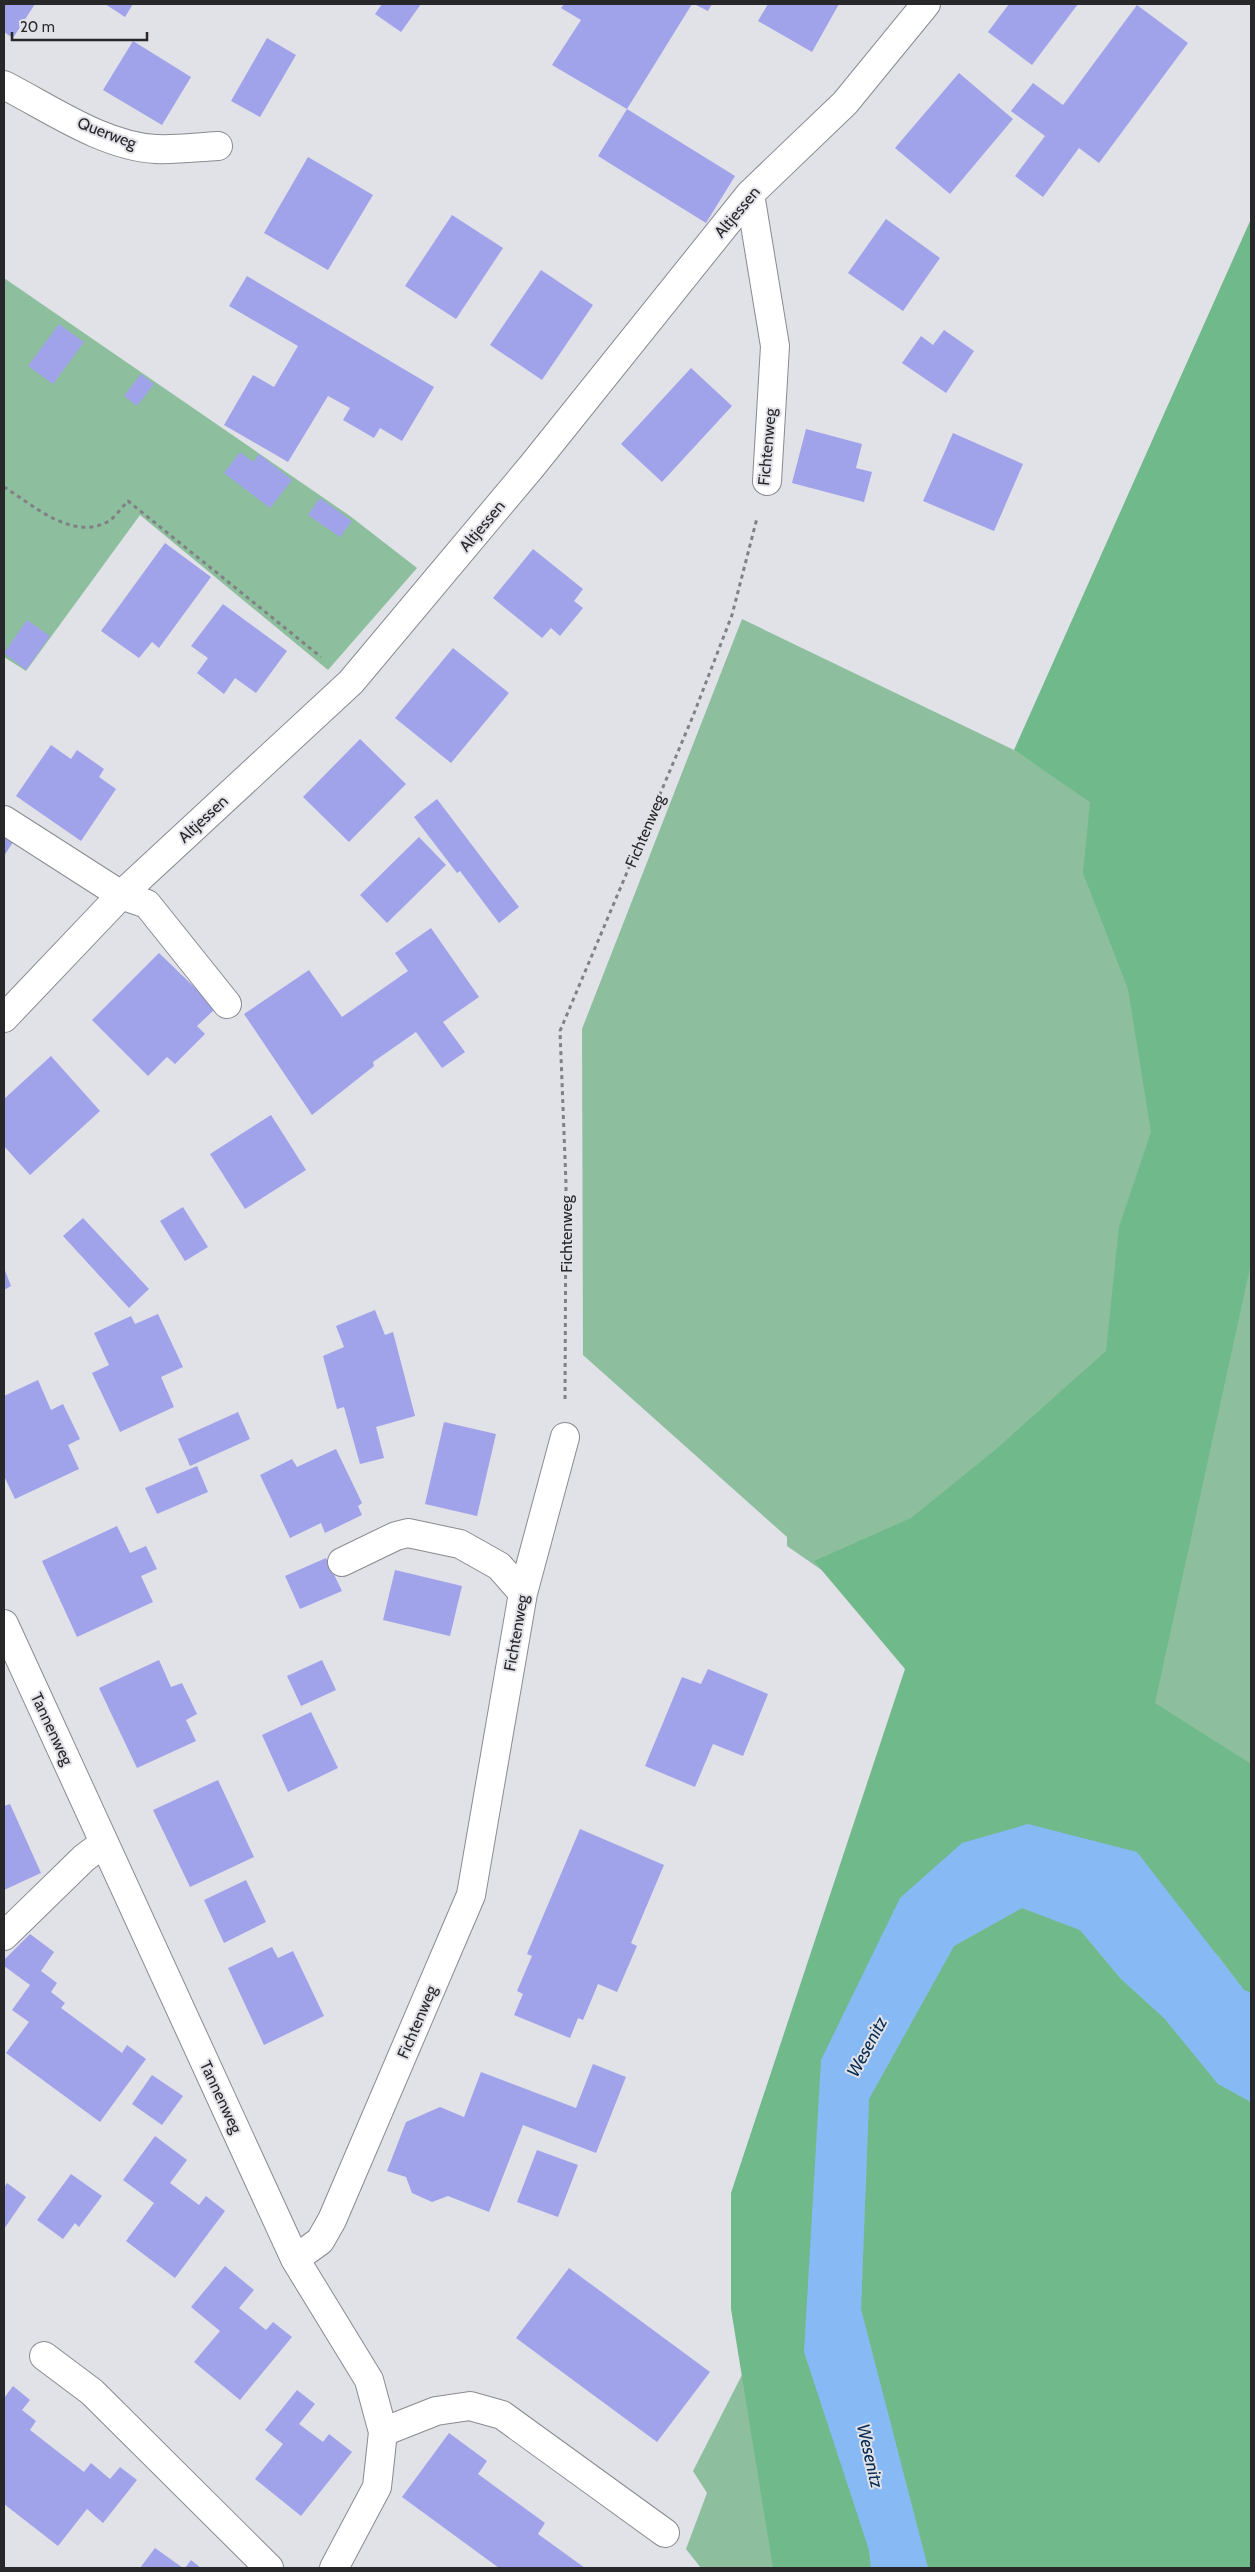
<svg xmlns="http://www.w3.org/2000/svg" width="1255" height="2572" viewBox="0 0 1255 2572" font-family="Cabin,sans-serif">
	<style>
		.green { fill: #8dbf9e }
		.forest { fill: #70b98a }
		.water { fill: #87b9f5 }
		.building { fill: #a0a3e9 }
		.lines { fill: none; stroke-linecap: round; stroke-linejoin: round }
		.minor-casing { stroke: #8a8b91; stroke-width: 30 }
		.path { stroke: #808085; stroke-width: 3; stroke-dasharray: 4 4; stroke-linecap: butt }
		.minor { stroke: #fff; stroke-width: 28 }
		.labels { text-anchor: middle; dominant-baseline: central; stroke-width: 4; stroke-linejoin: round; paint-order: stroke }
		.street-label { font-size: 16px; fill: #28282b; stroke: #e1e1e8 }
		.water-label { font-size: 18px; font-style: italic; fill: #072b50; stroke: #e1e1e8 }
	</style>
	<rect width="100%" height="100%" fill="#e1e1e8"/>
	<path class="green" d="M1251 244V2568H701L686 2549 707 2493 693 2471 746 2367 931 1646 787 1546V1537L583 1355 582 1029 742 619 1014 750 1038 766Z
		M4 278 350 516 417 568 328 670 140 515 26 671 4 657Z"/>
	<path class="forest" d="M1251 219V1263L1155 1703 1251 1764V1993L1244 1990 1218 1955 1028 1824 821 2060 871 2568H773L731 2309V2193L905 1669 814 1561 911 1518 994 1451 1106 1351 1119 1227 1151 1132 1128 989 1083 873 1090 802 1014 750Z
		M1022 1908 1080 1930 1121 1979 1164 2018 1218 2084 1251 2102V2568H928L861 2309 869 2099 954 1946Z"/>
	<path class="water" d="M1028 1824 1137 1852 1244 1990 1251 1993V2102L1218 2084 1164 2018 1121 1979 1080 1930 1022 1908 954 1946 869 2099 861 2309 928 2568H871L869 2550 804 2352 821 2060 900 1898 962 1843Z"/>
	<path class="building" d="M4 4H35L13 38 4 32Z
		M105 4H133L125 17Z
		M382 4H421L401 32 375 14Z
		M564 4H692L627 109 552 65 581 20 561 8Z
		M694 4H712L708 11Z
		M768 4H839L812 52 758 21Z
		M1009 4H1078L1032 65 988 32Z
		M1137 5 1188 43 1099 163 1079 148 1043 197 1015 176 1045 136 1011 111 1033 83 1063 105Z
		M267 38 296 55 260 117 231 101Z
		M133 41 191 77 162 125 103 90Z
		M959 73 1013 119 950 194 895 148Z
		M627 109 735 176 706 223 598 156Z
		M308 157 373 195 328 270 264 233Z
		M452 215 503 248 456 319 405 286Z
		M886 219 940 258 903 311 848 273Z
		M541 270 593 305 542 380 490 345Z
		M247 276 434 387 402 441 380 428 374 438 343 420 350 408 328 396 288 462 224 425 253 375 274 387 298 346 229 306Z
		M59 324 84 342 53 384 28 366Z
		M944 330 974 351 946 393 902 363 921 336 933 345Z
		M691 368 732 406 662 482 621 444Z
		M141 374 154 384 137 406 124 396Z
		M806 429 862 444 856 468 872 472 864 502 792 483Z
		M953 433 1023 464 994 531 923 501Z
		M240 452 253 462 259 454 292 480 270 508 224 473Z
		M320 498 352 521 340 537 308 515Z
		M165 543 211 577 159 648 152 642 139 658 101 631Z
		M533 549 583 589 574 601 583 608 560 636 551 628 542 638 493 598Z
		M223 604 287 651 256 693 235 678 224 694 197 673 208 658 191 646Z
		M27 620 50 636 26 670 4 653Z
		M453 648 509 693 451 763 395 718Z
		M360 739 406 784 349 842 303 797Z
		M51 745 71 759 77 750 104 769 99 777 116 789 81 841 16 796Z
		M437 799 519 907 499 923 460 871 457 873 414 817Z
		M4 833 15 839 4 856Z
		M419 837 446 865 387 923 360 895Z
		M431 928 479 997 443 1022 465 1052 442 1068 416 1032 373 1062 374 1066 312 1115 244 1014 309 970 342 1017 408 971 395 953Z
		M159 953 216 1008 197 1026 205 1034 175 1064 167 1057 148 1076 92 1020Z
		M51 1056 100 1111 30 1175 4 1146V1099Z
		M271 1115 306 1170 245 1209 210 1154Z
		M183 1207 208 1247 185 1261 160 1221Z
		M83 1218 149 1289 129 1308 63 1236Z
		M4 1268 11 1286 4 1290Z
		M375 1310 385 1335 393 1332 415 1416 376 1427 384 1458 360 1464 344 1407 337 1409 323 1356 344 1347 336 1326Z
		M158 1314 183 1367 161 1377 174 1407 120 1432 92 1373 109 1365 94 1333 131 1316 135 1324Z
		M38 1380 51 1410 63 1404 80 1439 68 1445 79 1469 15 1499 4 1476V1396Z
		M238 1412 250 1439 190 1466 178 1439Z
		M444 1422 496 1434 477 1516 425 1504Z
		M336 1449 362 1503 358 1506 362 1515 325 1533 321 1523 290 1538 260 1475 292 1459 297 1467Z
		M197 1466 208 1492 157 1514 145 1488Z
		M117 1526 130 1553 146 1546 157 1569 141 1576 153 1602 77 1637 42 1561Z
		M326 1558 342 1591 300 1609 285 1576Z
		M395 1570 462 1586 450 1636 383 1620Z
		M159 1660 171 1687 182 1683 197 1714 186 1720 196 1741 137 1768 99 1688Z
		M322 1660 336 1690 301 1706 287 1676Z
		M708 1669 768 1694 743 1756 713 1744 695 1787 645 1766 682 1677 701 1684Z
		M311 1712 338 1768 288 1792 262 1735Z
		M218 1780 254 1857 190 1887 153 1810Z
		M10 1804 41 1873 4 1890V1806Z
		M580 1829 664 1865 631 1943 637 1946 617 1992 598 1984 583 2020 578 2018 570 2038 514 2015 523 1994 517 1991 532 1956 527 1954Z
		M246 1880 266 1922 224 1943 204 1900Z
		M30 1934 54 1952 41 1971 57 1983 51 1992 65 2003 61 2008 122 2053 127 2045 146 2059 100 2122 6 2053 29 2022 12 2010 30 1985 4 1966V1960Z
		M272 1947 278 1958 293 1951 324 2016 264 2045 228 1968Z
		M593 2064 626 2077 596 2153 523 2125 489 2212 448 2196 432 2202 412 2193 406 2177 387 2171 406 2122 440 2107 464 2117 481 2072 576 2108Z
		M152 2075 183 2096 162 2125 132 2104Z
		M155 2136 187 2160 170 2183 199 2205 206 2196 225 2211 175 2278 126 2241 154 2203 123 2180Z
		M537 2150 578 2165 558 2217 517 2202Z
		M71 2174 102 2196 79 2227 75 2223 63 2239 37 2220Z
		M7 2183 26 2197 4 2229V2188Z
		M225 2266 254 2290 239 2308 266 2330 273 2322 292 2337 240 2400 194 2362 220 2331 191 2307Z
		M569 2268 710 2372 657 2442 516 2338Z
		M13 2386 30 2400 22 2410 36 2421 30 2430 84 2472 91 2463 110 2479 120 2467 137 2480 103 2523 87 2509 58 2546 4 2504V2398Z
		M297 2390 315 2404 299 2424 323 2442 329 2434 352 2452 301 2516 255 2479 283 2444 265 2430Z
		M449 2433 487 2461 478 2474 545 2523 538 2534 585 2568H499L402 2497Z
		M155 2548 183 2568H140Z
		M191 2560 201 2568H185Z"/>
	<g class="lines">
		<g class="minor-casing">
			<path id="minor" d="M4 85C51 109 103 146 156 149 177 150 198 147 218 146
				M750 194 775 346 767 481
				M4 820 121 895 147 904 227 1004
				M4 1018 121 895 351 682 532 466 750 194 845 103 926 4
				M342 1562 396 1536 408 1533 460 1544 499 1566 523 1593
				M4 1624 295 2259 369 2380 383 2432 377 2487 334 2568
				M4 1936 84 1858 104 1843
				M295 2259 320 2241 332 2220 471 1895 523 1593 565 1437
				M44 2356 92 2392 269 2568
				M383 2432 436 2411 470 2406 502 2415 665 2533"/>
		</g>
		<path class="path" d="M4 487C33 505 73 542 109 521 116 516 122 507 128 501L321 657
			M565 1399 566 1184 560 1031 693 716 732 615 757 518"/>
		<use href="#minor" class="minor"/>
	</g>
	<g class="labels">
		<g class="street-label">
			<text transform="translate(107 133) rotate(21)">Querweg</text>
			<text transform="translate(737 212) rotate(-50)">Altjessen</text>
			<text transform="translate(767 447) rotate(-85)">Fichtenweg</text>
			<text transform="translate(482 526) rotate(-50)">Altjessen</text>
			<text transform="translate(203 819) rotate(-43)">Altjessen</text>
			<text transform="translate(645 831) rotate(-67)">Fichtenweg</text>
			<text transform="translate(566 1234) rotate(-90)">Fichtenweg</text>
			<text transform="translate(516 1633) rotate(-80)">Fichtenweg</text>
			<text transform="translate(52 1729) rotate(65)">Tannenweg</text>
			<text transform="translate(417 2022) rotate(-67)">Fichtenweg</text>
			<text transform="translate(221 2097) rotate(65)">Tannenweg</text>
		</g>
		<g class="water-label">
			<text transform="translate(867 2047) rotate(-62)">Wesenitz</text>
			<text transform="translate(870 2456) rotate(77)">Wesenitz</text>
		</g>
	</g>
	<rect width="1255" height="2572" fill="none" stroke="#28282b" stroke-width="10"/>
	<path d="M12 32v8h135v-8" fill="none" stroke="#28282b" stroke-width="2.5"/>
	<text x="20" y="32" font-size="15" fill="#28282b" stroke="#e1e1e8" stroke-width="4" paint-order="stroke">20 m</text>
</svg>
